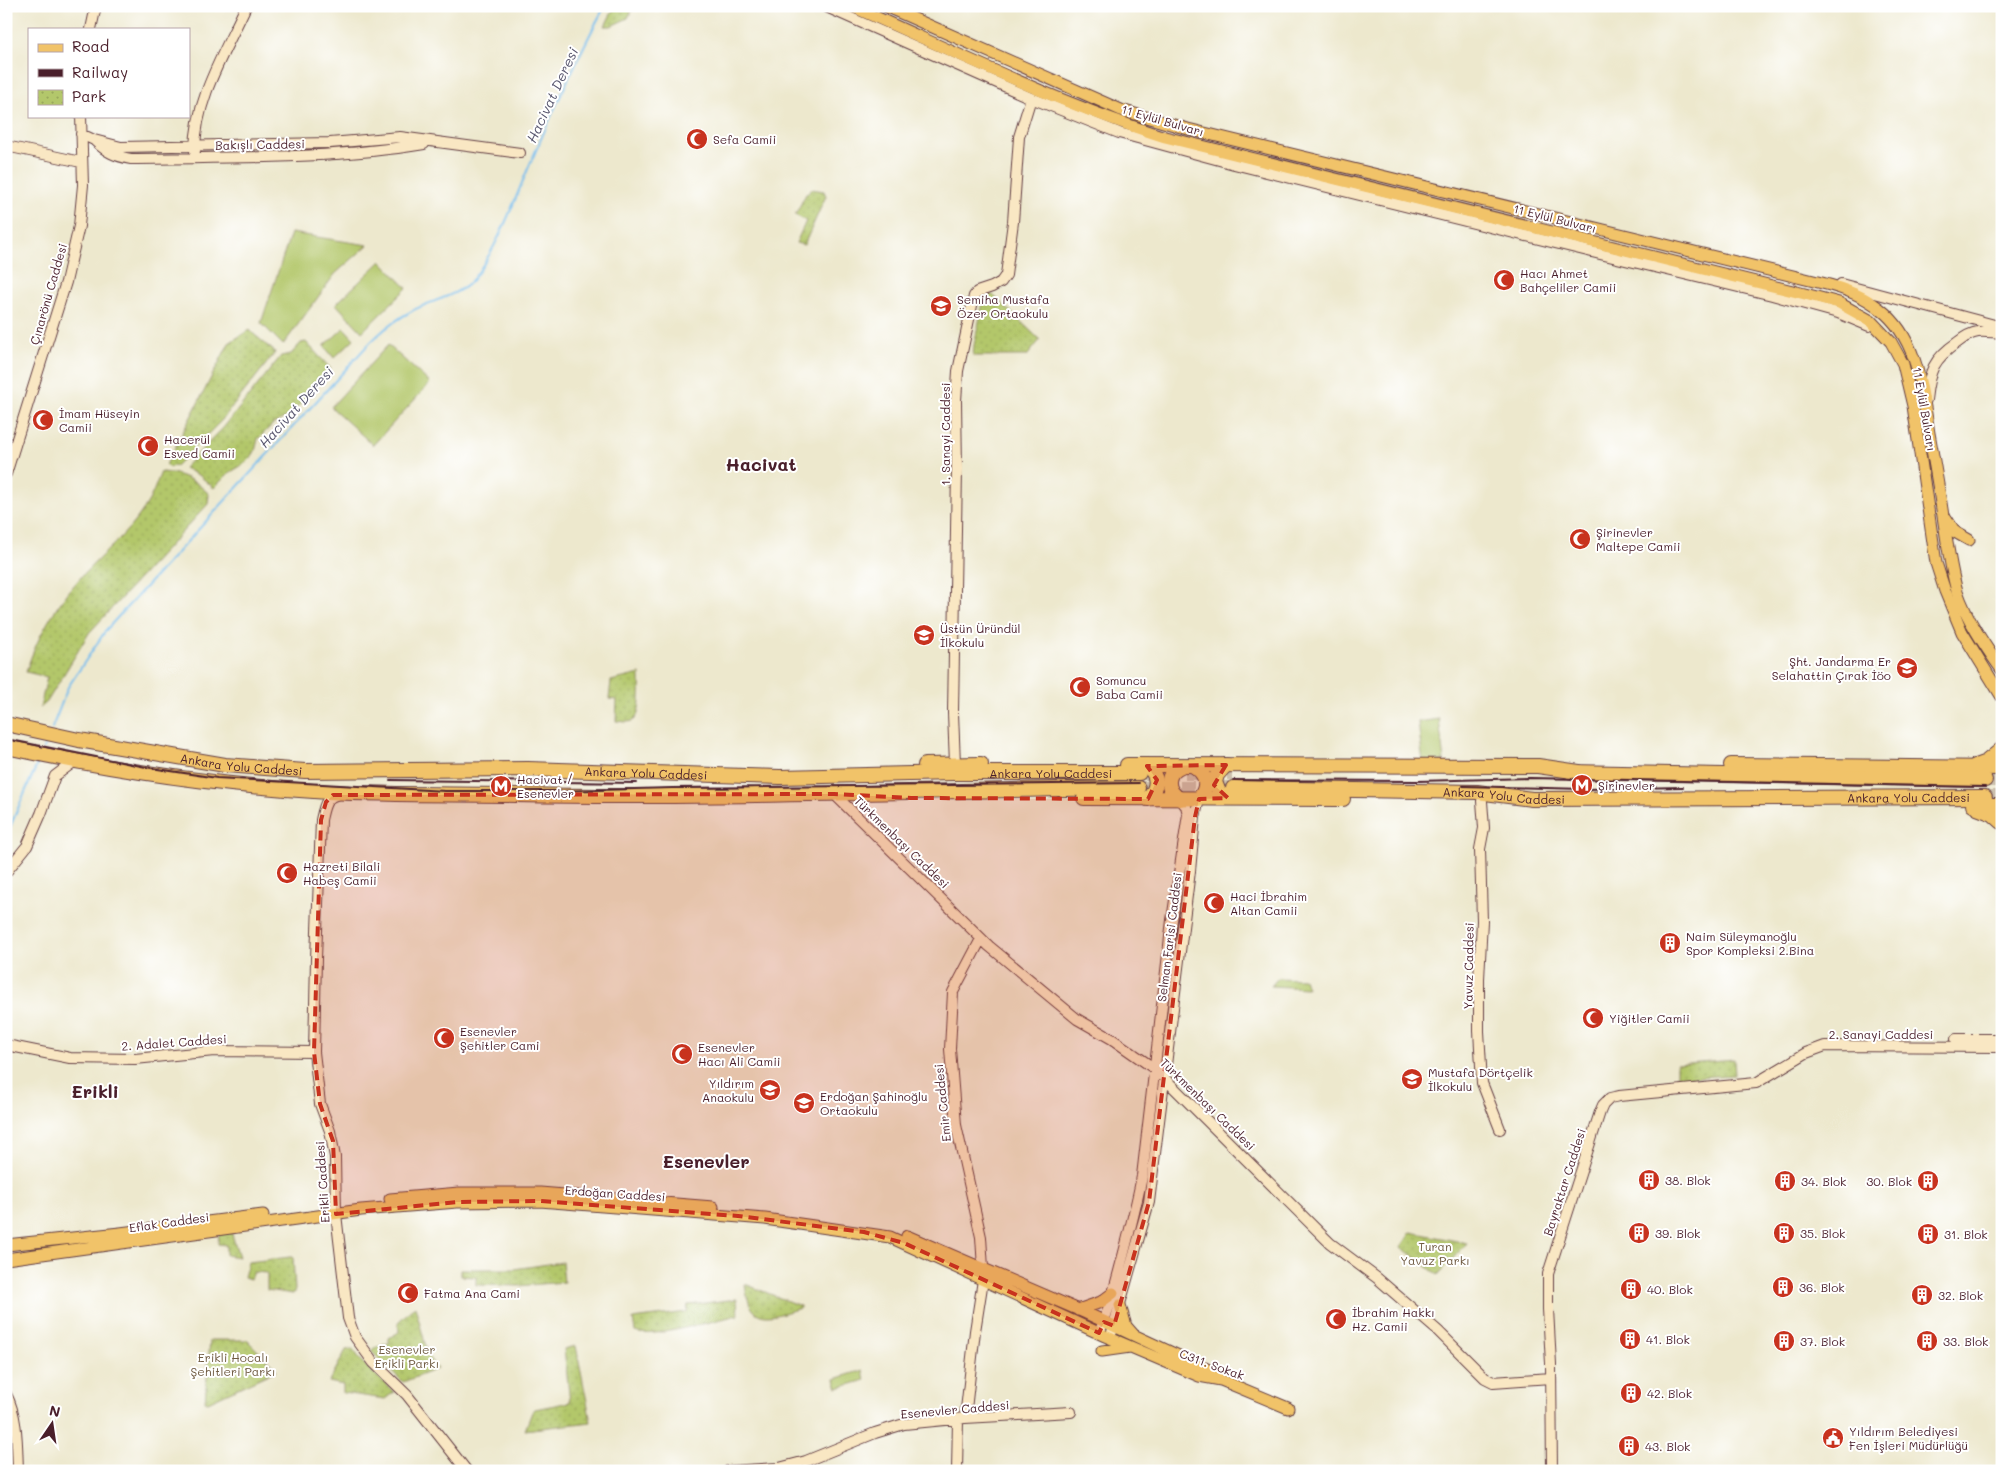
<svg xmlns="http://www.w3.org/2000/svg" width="2008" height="1477" viewBox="0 0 2008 1477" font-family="Mali,sans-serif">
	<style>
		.grass { fill: #b3c76b; stroke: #7e734b }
		.park { fill: url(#park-dots); stroke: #7e734b }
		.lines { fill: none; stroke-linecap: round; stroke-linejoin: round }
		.stream { stroke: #76beee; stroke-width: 2 }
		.highway-tunnel { stroke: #ccc0ad; stroke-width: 14; stroke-dasharray: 14 7; stroke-linecap: butt }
		.secondary-casing { stroke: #623d43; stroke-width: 12 }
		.primary-casing { stroke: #623d43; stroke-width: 13 }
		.highway-casing { stroke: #623d43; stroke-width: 16 }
		.secondary { stroke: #f9e7c3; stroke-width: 10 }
		.primary { stroke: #f1c369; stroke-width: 11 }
		.highway { stroke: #f1c369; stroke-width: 14 }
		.rail { stroke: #4a1f2b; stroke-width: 2 }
		.marked { fill: #c8321e; fill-opacity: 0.2; stroke: #c8321e; stroke-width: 4; stroke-dasharray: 10 6; stroke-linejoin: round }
		.labels { text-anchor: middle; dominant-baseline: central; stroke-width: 4; stroke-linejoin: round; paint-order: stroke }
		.street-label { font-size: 12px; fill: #4a1f2b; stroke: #fff }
		.poi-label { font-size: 12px; fill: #4a1f2b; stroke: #fff; text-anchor: start }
		.park-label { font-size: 12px; fill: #6f5a41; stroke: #fff }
		.water-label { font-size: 14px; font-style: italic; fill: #59576f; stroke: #fff }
		.district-label { font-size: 18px; font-weight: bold; fill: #4a1f2b; stroke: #fff }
	</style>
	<defs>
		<pattern id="park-dots" width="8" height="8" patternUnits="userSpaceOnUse" patternTransform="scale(1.25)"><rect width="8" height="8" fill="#b3c76b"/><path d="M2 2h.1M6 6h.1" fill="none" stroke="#9baa5d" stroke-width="1.8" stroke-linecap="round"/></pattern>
	</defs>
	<rect width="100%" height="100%" fill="#fff"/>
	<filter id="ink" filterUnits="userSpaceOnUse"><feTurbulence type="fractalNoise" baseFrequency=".02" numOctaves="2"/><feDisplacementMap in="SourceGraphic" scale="10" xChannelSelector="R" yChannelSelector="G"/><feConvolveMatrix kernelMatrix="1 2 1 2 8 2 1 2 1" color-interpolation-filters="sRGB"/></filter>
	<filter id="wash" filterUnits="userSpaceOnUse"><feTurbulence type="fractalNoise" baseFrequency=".0096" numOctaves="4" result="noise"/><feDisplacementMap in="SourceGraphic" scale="20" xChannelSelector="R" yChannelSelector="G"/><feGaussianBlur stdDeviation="1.12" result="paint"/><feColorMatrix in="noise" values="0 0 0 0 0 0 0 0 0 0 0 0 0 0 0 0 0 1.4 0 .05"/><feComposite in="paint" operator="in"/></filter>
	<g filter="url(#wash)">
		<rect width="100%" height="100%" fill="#ede8cd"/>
		<path class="grass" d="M291 233 368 245 335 274 283 345 261 323Z
			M381 261 407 288 362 332 336 304Z
			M344 328 354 339 334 358 324 346Z
			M388 345 430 383 373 445 331 407Z
			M1439 719 1444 761 1423 763 1418 722Z
			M1278 978 1304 979 1307 988 1271 986Z
			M863 1370 865 1380 838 1388 835 1379Z"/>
		<path class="park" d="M615 6H634L628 18 611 26H605Z
			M811 189 824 191 826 196 804 245 796 243 806 221 795 215 806 194Z
			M989 294 993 295 1040 340 1027 356H973L974 345 984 298Z
			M249 330 275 352 274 354 222 420 176 466 168 467 166 465 229 343Z
			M306 342 331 369 290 415 273 424 258 439 255 451 251 458 244 464 229 473 214 488 200 476 184 468 224 427 281 356 291 354 301 343Z
			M161 472C181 473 195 480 209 494L208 504 89 633 47 702 40 708 47 677 26 672C37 636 56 605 81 577 102 554 128 534 145 507 152 497 156 484 161 472Z
			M640 674C640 684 642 712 635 719 631 724 621 721 616 721L617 700 609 699 611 681Z
			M1734 1059 1735 1075 1677 1078V1064Z
			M231 1231 239 1257 226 1255V1245L218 1244 219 1234Z
			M1411 1232 1467 1243 1438 1275 1401 1247Z
			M290 1257H293L295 1290 293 1294 267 1290V1273L253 1272 250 1279 244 1277 248 1262Z
			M562 1262 564 1282 518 1286 476 1285V1277L460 1276V1269H514Z
			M745 1284 800 1306V1308C768 1318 750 1326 745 1284Z
			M737 1299 738 1315C716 1320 653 1339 635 1332L633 1319 687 1312 688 1305Z
			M415 1306 429 1358 437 1369 403 1382 371 1351 374 1348 389 1343V1338L399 1332 398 1322Z
			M210 1340H247L277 1370 208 1402 205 1401Z
			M576 1346 591 1422 525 1430 532 1412 535 1409 570 1402 564 1349Z
			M353 1349 362 1362 394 1392 385 1399 343 1393V1385L329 1382 346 1350Z"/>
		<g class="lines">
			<path class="stream" d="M52 728 68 687 106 630 347 368C367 345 385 325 412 311 431 300 458 297 473 279 499 246 513 203 530 164 553 111 577 57 605 6
				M44 749 47 739
				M6 836 39 760"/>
		</g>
	</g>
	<g filter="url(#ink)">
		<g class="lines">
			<path class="highway-tunnel" d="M1143 773H1232
				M1985 780H2002
				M1138 788H1233
				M1985 797H2002"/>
			<g class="secondary-casing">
				<path id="secondary" d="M824 6 1031 98 1119 133 1234 164 1600 254 1772 295 1838 313 1869 326
					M91 29 96 6
					M81 134 94 140 121 147 330 143 400 137 520 153
					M95 141C106 152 115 156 131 159 229 157 327 160 424 144
					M6 146 81 162
					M195 151C195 99 225 52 246 6
					M1841 284 2002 327
					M1926 400C1929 371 1933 359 1958 342 1963 338 1971 333 1978 332 1985 331 1995 333 2002 333
					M6 474 66 282 79 226 83 185 81 116
					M955 764 953 713 957 469 956 401 958 371 974 296 977 292 992 287 1001 282 1006 275 1013 222 1019 137 1031 98
					M340 794C325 796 324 807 321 820L316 959 314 1052 320 1104 330 1131 335 1157 336 1214 348 1318 355 1337 374 1363 407 1395 467 1471
					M834 794 989 946 1077 1019 1112 1039 1155 1069 1330 1243 1377 1278 1438 1331 1485 1378 1493 1382 1551 1378
					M1482 801 1484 828 1480 849 1482 921 1479 979V1031L1482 1083 1500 1129
					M6 872 27 846 41 814 55 776 75 761
					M981 939 953 992 950 1049 956 1125 981 1237 983 1268
					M1956 1039H2002
					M6 1045 70 1058 135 1059 214 1051 314 1052
					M1112 1332 1149 1202 1190 871 1195 817 1199 799
					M1099 1333C1110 1309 1116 1282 1123 1256 1130 1229 1137 1203 1142 1176L1172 920 1188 814 1186 806 1180 799
					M6 1394C18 1417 17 1446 18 1471
					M965 1418 975 1331 983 1280
					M728 1471 779 1468 806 1461 875 1433 904 1424 965 1418 1071 1412
					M957 1471 958 1419
					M1552 1471 1551 1364 1548 1309V1274L1600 1112 1603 1105 1610 1098 1619 1096 1756 1083 1806 1053 1825 1046 2002 1047"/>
			</g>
			<g class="primary-casing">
				<path id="primary" d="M851 6C955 52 1057 103 1165 137L1813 296 1839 303 1871 321 1891 342 1903 364 1913 406 1936 563 1945 591 1962 632 2002 697
					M885 6 1121 110 1188 129 1822 283C1843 288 1863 295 1880 309 1918 338 1922 389 1929 433 1934 461 1939 488 1943 516 1947 541 1950 566 1957 591 1966 618 1985 646 2002 670
					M1946 518 1955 532 1969 540
					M390 1199 459 1193H540L713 1207
					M907 1236 1086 1313 1211 1371 1219 1378
					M6 1245 120 1233 263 1215
					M6 1259 361 1210 457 1202 540 1201 765 1219 890 1237 1105 1336 1199 1376 1221 1380 1288 1408
					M1120 1305 1126 1326 1133 1334
					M1078 1310 1101 1302 1113 1293
					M1102 1351 1130 1347"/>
			</g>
			<g class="highway-casing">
				<g id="highway">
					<path id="s1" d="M6 724 79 740 225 765 305 771 528 769 780 777 954 773H1139"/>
					<path d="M6 747C112 770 219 786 328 792 391 795 454 794 516 795 724 799 931 790 1138 788"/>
					<path d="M925 765 981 764"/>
					<path d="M1127 765 1538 766 1579 772"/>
					<path d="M1226 765 1217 775 1215 782 1219 792 1228 798"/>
					<path d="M1731 765 2002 768"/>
					<path d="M1147 766C1159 776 1158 787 1148 799"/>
					<path d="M1194 766C1208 775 1208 787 1199 799"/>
					<path d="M1975 766 1986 762 2002 749"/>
					<path d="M1571 772 1985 780"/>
					<path id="s2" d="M1233 788 1477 792 1532 799 1985 797"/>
					<path d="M1084 798 1343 799"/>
					<path d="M1180 799C1165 790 1165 773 1181 766"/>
					<path d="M1973 805H2002"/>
					<path d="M1977 808 1993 814 2002 822"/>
				</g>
			</g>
			<use href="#secondary" class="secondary"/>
			<use href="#primary" class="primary"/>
			<use href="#highway" class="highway"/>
			<path class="rail" d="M6 739 151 768 217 778 445 791H559L672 788 1139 783
				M390 780 637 783
				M1233 780 1418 781 1530 778 1985 787
				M1463 786 1584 789 1683 787"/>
		</g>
	</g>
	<path class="marked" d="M1226 765 1214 785 1228 798 1199 799 1195 817 1149 1202 1114 1326 1104 1322 1099 1333 904 1243 864 1232 738 1216 540 1201 457 1202 336 1214 333 1141 320 1104 314 1052 321 820 326 802 333 795 834 794 911 798 1148 799 1157 780 1147 766Z"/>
	<defs>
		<g id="mosque-disc" transform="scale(1.125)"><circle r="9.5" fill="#c8321e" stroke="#fff"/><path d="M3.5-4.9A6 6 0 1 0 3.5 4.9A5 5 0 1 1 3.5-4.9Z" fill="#fff"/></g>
		<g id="school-disc" transform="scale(1.125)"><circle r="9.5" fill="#c8321e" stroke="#fff"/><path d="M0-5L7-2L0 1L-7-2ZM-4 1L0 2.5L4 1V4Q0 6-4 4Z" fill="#fff"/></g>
		<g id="metro-disc" transform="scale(1.125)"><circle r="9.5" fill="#c8321e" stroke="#fff"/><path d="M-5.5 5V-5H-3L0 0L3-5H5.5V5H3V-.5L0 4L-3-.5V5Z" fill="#fff"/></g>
		<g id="building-disc" transform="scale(1.125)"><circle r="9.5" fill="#c8321e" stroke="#fff"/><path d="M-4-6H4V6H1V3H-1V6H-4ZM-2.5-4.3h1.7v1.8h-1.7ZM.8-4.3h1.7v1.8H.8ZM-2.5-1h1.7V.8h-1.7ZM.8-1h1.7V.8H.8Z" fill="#fff"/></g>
		<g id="civic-disc" transform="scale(1.125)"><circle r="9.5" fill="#c8321e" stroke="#fff"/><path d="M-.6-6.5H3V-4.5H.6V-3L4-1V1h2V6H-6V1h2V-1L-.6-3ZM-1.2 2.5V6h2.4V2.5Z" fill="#fff"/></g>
	</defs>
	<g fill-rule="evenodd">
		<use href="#mosque-disc" x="697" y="139"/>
		<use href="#mosque-disc" x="1504" y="280"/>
		<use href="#school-disc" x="941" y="306"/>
		<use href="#mosque-disc" x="43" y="420"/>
		<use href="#mosque-disc" x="148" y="446"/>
		<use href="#mosque-disc" x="1580" y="539"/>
		<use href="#school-disc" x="924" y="635"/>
		<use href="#school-disc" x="1907" y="668"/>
		<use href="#mosque-disc" x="1080" y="687"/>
		<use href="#metro-disc" x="1582" y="785"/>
		<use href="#metro-disc" x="501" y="786"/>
		<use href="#mosque-disc" x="287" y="873"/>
		<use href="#mosque-disc" x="1214" y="903"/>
		<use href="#building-disc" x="1670" y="943"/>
		<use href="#mosque-disc" x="1593" y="1018"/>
		<use href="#mosque-disc" x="444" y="1038"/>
		<use href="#mosque-disc" x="682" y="1054"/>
		<use href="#school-disc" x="1412" y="1079"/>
		<use href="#school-disc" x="770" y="1090"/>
		<use href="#school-disc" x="804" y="1103"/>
		<use href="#building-disc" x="1649" y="1180"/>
		<use href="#building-disc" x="1785" y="1181"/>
		<use href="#building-disc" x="1928" y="1181"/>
		<use href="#building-disc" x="1639" y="1233"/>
		<use href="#building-disc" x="1784" y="1233"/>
		<use href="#building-disc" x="1928" y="1234"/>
		<use href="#building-disc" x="1783" y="1287"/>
		<use href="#building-disc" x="1631" y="1289"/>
		<use href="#mosque-disc" x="408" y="1293"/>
		<use href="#building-disc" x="1922" y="1295"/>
		<use href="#mosque-disc" x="1336" y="1319"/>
		<use href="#building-disc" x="1630" y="1339"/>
		<use href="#building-disc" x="1784" y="1341"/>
		<use href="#building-disc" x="1927" y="1341"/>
		<use href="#building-disc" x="1631" y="1393"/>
		<use href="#civic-disc" x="1833" y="1438"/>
		<use href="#building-disc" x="1629" y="1446"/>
	</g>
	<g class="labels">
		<g class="street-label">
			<text transform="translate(1163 120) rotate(16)">11 Eylül Bulvarı</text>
			<text transform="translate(260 144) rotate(-1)">Bakışlı Caddesi</text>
			<text transform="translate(1555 218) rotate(14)">11 Eylül Bulvarı</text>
			<text transform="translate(48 294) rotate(-74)">Çınarönü Caddesi</text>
			<text transform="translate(1925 409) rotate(80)">11 Eylül Bulvarı</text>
			<text transform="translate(945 434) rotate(-90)">1. Sanayi Caddesi</text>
			<text stroke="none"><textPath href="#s1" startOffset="239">Ankara Yolu Caddesi</textPath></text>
			<text stroke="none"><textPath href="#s1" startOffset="644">Ankara Yolu Caddesi</textPath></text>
			<text stroke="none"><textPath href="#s1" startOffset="1049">Ankara Yolu Caddesi</textPath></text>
			<text stroke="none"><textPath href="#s2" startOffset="271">Ankara Yolu Caddesi</textPath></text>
			<text stroke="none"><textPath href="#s2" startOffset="676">Ankara Yolu Caddesi</textPath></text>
			<text transform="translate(902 842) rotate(44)">Türkmenbaşı Caddesi</text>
			<text transform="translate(1169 937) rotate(-83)">Selman Farisi Caddesi</text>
			<text transform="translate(1468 966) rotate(-89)">Yavuz Caddesi</text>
			<text x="1881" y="1034">2. Sanayi Caddesi</text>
			<text transform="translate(174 1042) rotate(-4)">2. Adalet Caddesi</text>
			<text transform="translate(942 1103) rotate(-96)">Emir Caddesi</text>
			<text transform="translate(1208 1104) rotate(44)">Türkmenbaşı Caddesi</text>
			<text transform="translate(322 1182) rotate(-94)">Erikli Caddesi</text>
			<text transform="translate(1564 1182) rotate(-72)">Bayraktar Caddesi</text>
			<text transform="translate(615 1193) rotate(4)">Erdoğan Caddesi</text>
			<text transform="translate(169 1222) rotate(-8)">Eflak Caddesi</text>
			<text transform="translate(1212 1364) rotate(20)">C311. Sokak</text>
			<text transform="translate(955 1409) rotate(-5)">Esenevler Caddesi</text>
		</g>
		<g class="poi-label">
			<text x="713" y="139">Sefa Camii</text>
			<text x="1520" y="273">Hacı Ahmet<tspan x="1520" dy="14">Bahçeliler Camii</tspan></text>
			<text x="957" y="299">Semiha Mustafa<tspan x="957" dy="14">Özer Ortaokulu</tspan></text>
			<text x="59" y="413">İmam Hüseyin<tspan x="59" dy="14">Camii</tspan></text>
			<text x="164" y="439">Hacerül<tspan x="164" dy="14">Esved Camii</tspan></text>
			<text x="1596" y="532">Şirinevler<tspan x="1596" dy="14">Maltepe Camii</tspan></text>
			<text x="940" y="628">Üstün Üründül<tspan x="940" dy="14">İlkokulu</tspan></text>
			<text x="1891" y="661" text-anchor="end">Şht. Jandarma Er<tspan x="1891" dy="14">Selahattin Çırak İöo</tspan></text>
			<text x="1096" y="680">Somuncu<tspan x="1096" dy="14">Baba Camii</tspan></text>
			<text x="517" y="779">Hacivat /<tspan x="517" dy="14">Esenevler</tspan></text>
			<text x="1598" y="785">Şirinevler</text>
			<text x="303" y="866">Hazreti Bilali<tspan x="303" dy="14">Habeş Camii</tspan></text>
			<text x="1230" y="896">Haci İbrahim<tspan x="1230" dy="14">Altan Camii</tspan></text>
			<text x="1686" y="936">Naim Süleymanoğlu<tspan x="1686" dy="14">Spor Kompleksi 2.Bina</tspan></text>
			<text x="1609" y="1018">Yiğitler Camii</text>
			<text x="460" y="1031">Esenevler<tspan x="460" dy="14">Şehitler Cami</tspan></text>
			<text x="698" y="1047">Esenevler<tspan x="698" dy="14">Hacı Ali Camii</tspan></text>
			<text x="1428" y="1072">Mustafa Dörtçelik<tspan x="1428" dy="14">İlkokulu</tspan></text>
			<text x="754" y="1083" text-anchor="end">Yıldırım<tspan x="754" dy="14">Anaokulu</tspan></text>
			<text x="820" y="1096">Erdoğan Şahinoğlu<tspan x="820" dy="14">Ortaokulu</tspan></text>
			<text x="1665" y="1180">38. Blok</text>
			<text x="1801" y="1181">34. Blok</text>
			<text x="1912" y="1181" text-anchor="end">30. Blok</text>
			<text x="1655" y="1233">39. Blok</text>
			<text x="1800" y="1233">35. Blok</text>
			<text x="1944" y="1234">31. Blok</text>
			<text x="1799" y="1287">36. Blok</text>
			<text x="1647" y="1289">40. Blok</text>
			<text x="424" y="1293">Fatma Ana Cami</text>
			<text x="1938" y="1295">32. Blok</text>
			<text x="1352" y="1312">İbrahim Hakkı<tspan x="1352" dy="14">Hz. Camii</tspan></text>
			<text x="1646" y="1339">41. Blok</text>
			<text x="1800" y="1341">37. Blok</text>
			<text x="1943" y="1341">33. Blok</text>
			<text x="1647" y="1393">42. Blok</text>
			<text x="1849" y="1431">Yıldırım Belediyesi<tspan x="1849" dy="14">Fen İşleri Müdürlüğü</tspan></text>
			<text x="1645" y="1446">43. Blok</text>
		</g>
		<g class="park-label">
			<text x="1435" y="1246">Turan<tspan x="1435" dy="14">Yavuz Parkı</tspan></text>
			<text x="407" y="1349">Esenevler<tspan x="407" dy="14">Erikli Parkı</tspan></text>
			<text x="233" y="1357">Erikli Hocalı<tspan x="233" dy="14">Şehitleri Parkı</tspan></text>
		</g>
		<g class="water-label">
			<text transform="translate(552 95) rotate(-65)">Hacivat Deresi</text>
			<text transform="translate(296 407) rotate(-48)">Hacivat Deresi</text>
		</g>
		<g class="district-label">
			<text x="761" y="464">Hacivat</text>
			<text x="95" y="1091">Erikli</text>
			<text x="706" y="1161">Esenevler</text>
		</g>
	</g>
	<rect width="2008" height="1477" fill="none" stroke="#fff" stroke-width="25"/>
	<rect x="28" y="28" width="162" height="90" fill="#ffffff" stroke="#b7a5aa"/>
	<rect x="38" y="44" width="25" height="8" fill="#f1c369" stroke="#b7a5aa"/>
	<text x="72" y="52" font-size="15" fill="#4a1f2b">Road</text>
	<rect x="38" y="69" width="25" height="8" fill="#4a1f2b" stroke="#b7a5aa"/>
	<text x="72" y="78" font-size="15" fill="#4a1f2b">Railway</text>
	<rect x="38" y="90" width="25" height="15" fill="url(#park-dots)" stroke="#b7a5aa"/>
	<text x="72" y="102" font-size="15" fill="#4a1f2b">Park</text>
	<g transform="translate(52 1424) rotate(13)" stroke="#ffffff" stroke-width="4" paint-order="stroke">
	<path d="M0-4L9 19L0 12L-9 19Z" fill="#4a1f2b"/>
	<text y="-8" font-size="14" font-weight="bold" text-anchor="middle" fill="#4a1f2b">N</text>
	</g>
</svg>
